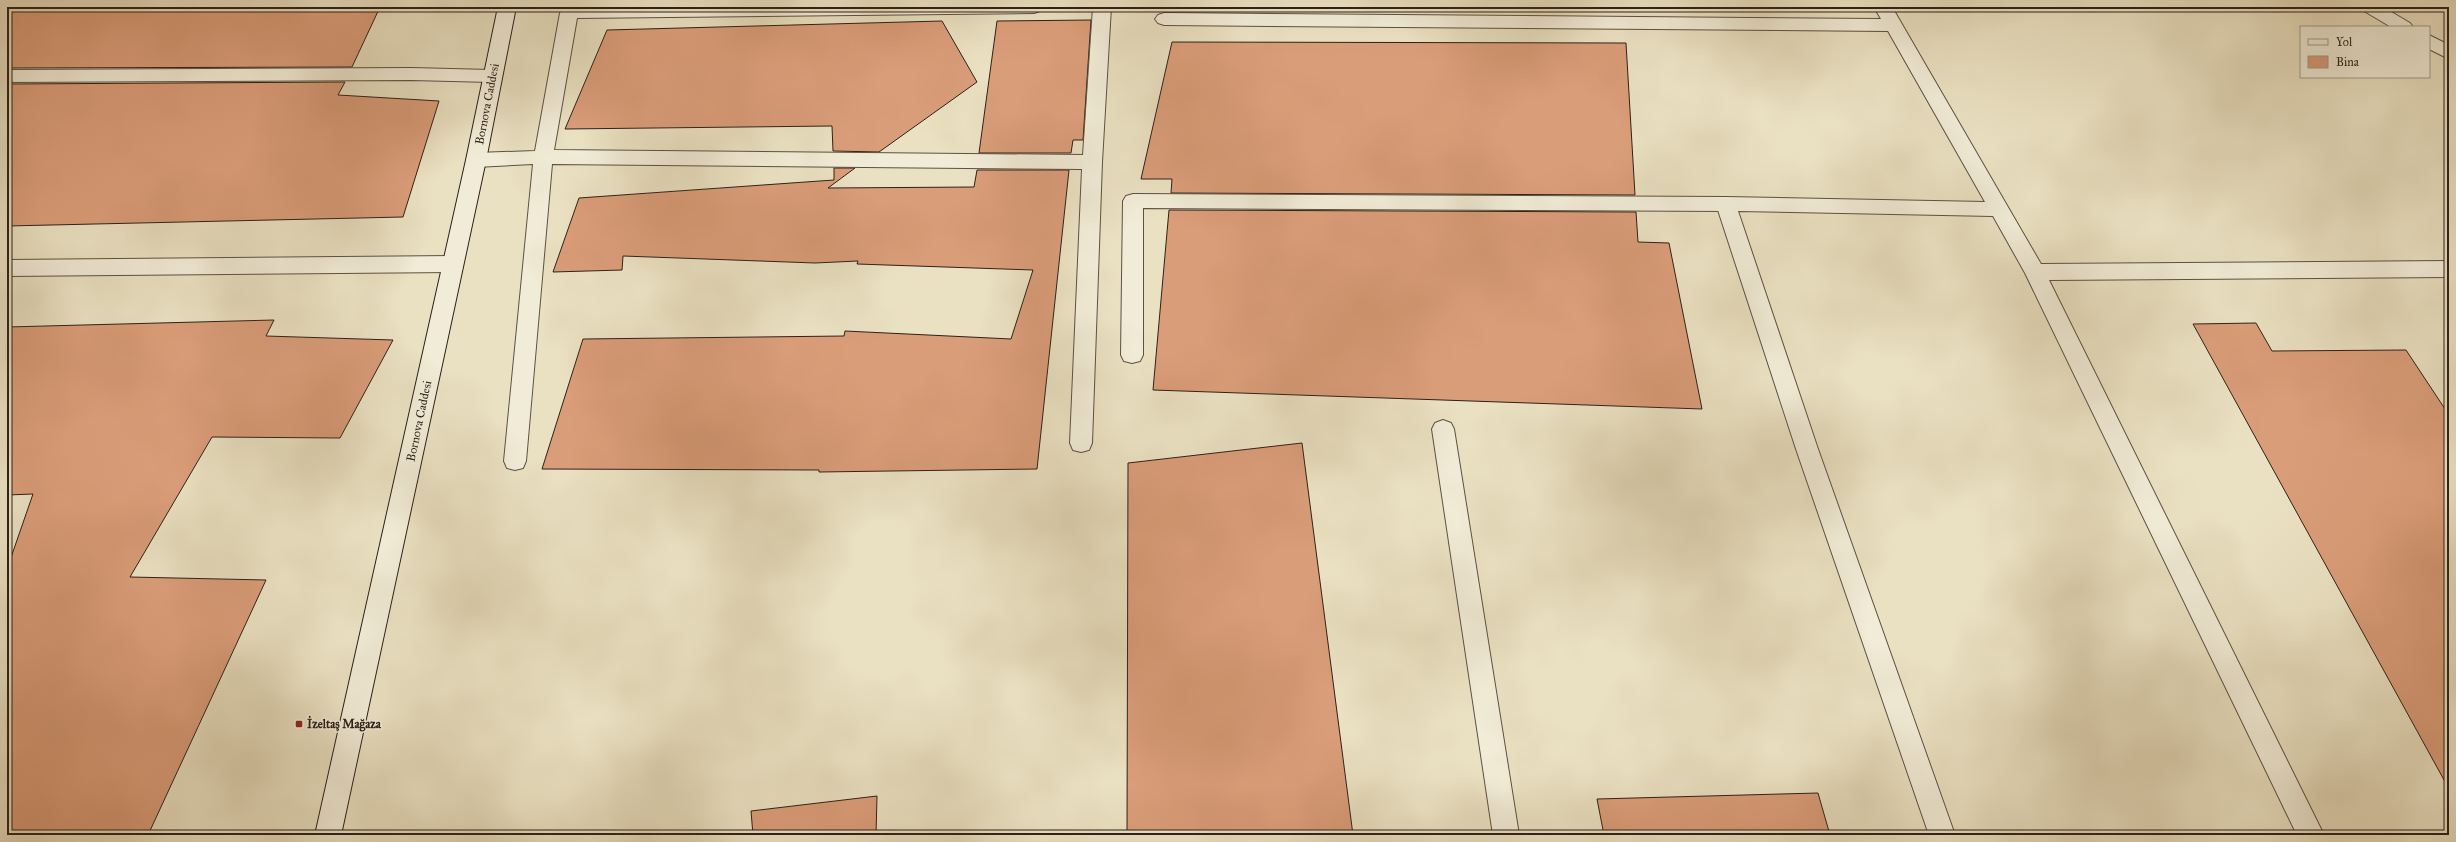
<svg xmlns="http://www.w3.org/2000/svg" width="2456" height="842" viewBox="0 0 2456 842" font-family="'IM FELL Great Primer',serif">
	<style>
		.building { fill: #da9d79; stroke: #2c2118 }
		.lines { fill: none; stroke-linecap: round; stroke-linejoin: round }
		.service-casing { stroke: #5c5142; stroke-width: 2 }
		.minor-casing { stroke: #5c5142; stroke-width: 2 }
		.secondary-casing { stroke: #2c2118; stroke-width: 2 }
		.service { fill: #f1ecd7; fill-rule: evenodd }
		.minor { fill: #f1ecd7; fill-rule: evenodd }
		.secondary { fill: #f1ecd7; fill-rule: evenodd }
		.poi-dot { fill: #8f2418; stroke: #f1ecd7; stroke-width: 1.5 }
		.labels { text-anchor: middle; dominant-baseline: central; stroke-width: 3; stroke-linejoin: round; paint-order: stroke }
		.street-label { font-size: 12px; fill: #2c2118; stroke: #f1ecd7 }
		.poi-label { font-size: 12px; font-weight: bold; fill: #2c2118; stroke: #f1ecd7; text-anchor: start }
	</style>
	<rect width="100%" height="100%" fill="#eae1c2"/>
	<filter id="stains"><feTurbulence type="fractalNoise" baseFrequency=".005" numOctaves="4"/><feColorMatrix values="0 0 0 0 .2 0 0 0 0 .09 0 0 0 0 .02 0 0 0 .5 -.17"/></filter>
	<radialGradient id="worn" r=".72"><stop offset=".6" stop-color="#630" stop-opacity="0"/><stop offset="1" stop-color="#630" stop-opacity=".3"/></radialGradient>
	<path class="building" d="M7 7H380L352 67 7 68Z
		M1091 20 1083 140H1073L1071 153H979L997 21Z
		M942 21 977 82 879 152 833 151 832 126 565 129 607 30Z
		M1172 42 1626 43 1635 195 1171 193 1172 179H1141Z
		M345 82 338 95 439 101 403 217 7 226V84Z
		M834 168H855L828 188 974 187 977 170H1069L1037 469 819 472V470L542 469 583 339 844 336 845 331 1011 339 1033 270 857 264 858 261 815 263 623 256 622 270 553 272 579 198 834 180Z
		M1169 210 1636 212 1638 242 1669 243 1702 409 1153 390Z
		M274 320 266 336 393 340 340 438 212 437 130 577 266 580 148 835H7V569L33 494 7 495V327Z
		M2256 323 2272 351 2406 350 2449 415V789L2193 324Z
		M1302 443 1353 835H1127L1128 463Z
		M1818 793 1830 835H1604L1597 799Z
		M877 796 876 835H753L751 811Z"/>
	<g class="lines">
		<g class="service-casing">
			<path id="service" d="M569 7H1043L1040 11 1034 13 577 18 554 150 1083 155 1093 7H1111L1102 162 1092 443 1089 450 1081 452 1073 450 1070 443 1082 169 552 164 526 461 523 468 515 470 507 468 504 461 533 164 476 167 469 165 466 160 469 155 476 153 535 151 560 13 563 9Z
				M1133 194 1726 197 1733 199 1736 204 1733 209 1726 211 1143 208V355L1140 361 1132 363 1124 361 1121 355 1123 201 1126 196Z
				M453 256 460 259 463 264 460 269 453 272 7 276V260Z
				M1443 420 1451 423 1454 429 1519 835H1493L1432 429 1435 423Z"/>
		</g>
		<g class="minor-casing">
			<path id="minor" d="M1874 7H1892L2041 264 2449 261V277L2049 280 2324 835H2297L2025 273 1993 216 1738 211 1818 449 1955 835H1929L1796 449 1716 204 1719 199 1726 197 1985 202 1888 31 1164 25 1158 23 1155 19 1158 15 1164 13 1881 19Z
				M2361 7H2383L2410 23 2413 27H2391L2364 11Z
				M2429 35 2449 45V59L2429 49Z
				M411 68 492 70 498 72 501 76 498 80 492 82 411 80 7 82V70Z"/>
		</g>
		<g class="secondary-casing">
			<path id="secondary" d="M498 7H516L486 160 341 835H315L466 160Z"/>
		</g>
		<use href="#service" class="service"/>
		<use href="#minor" class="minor"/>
		<use href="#secondary" class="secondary"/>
	</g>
	<rect class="poi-dot" x="295" y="720" width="8" height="8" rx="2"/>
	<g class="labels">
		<g class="street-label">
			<text transform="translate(487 104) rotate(-79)">Bornova Caddesi</text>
			<text transform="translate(419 421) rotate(-78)">Bornova Caddesi</text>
		</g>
		<g class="poi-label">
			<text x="307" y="724">İzeltaş Mağaza</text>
		</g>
	</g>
	<rect width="2456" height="842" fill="none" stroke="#eae1c2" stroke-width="24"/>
	<rect x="8" y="8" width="2440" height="826" fill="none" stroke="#2c2118" stroke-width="2"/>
	<rect x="12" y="12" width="2432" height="818" fill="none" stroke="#2c2118"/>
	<rect x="2300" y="26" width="130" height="52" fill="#f1ecd7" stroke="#a29b8b"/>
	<rect x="2308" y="39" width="20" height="6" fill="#f1ecd7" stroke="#a29b8b"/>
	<text x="2336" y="46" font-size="12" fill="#2c2118">Yol</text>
	<rect x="2308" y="56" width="20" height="12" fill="#da9d79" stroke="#a29b8b"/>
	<text x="2336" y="66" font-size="12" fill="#2c2118">Bina</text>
	<rect width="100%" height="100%" filter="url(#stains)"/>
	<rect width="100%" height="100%" fill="url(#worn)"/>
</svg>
